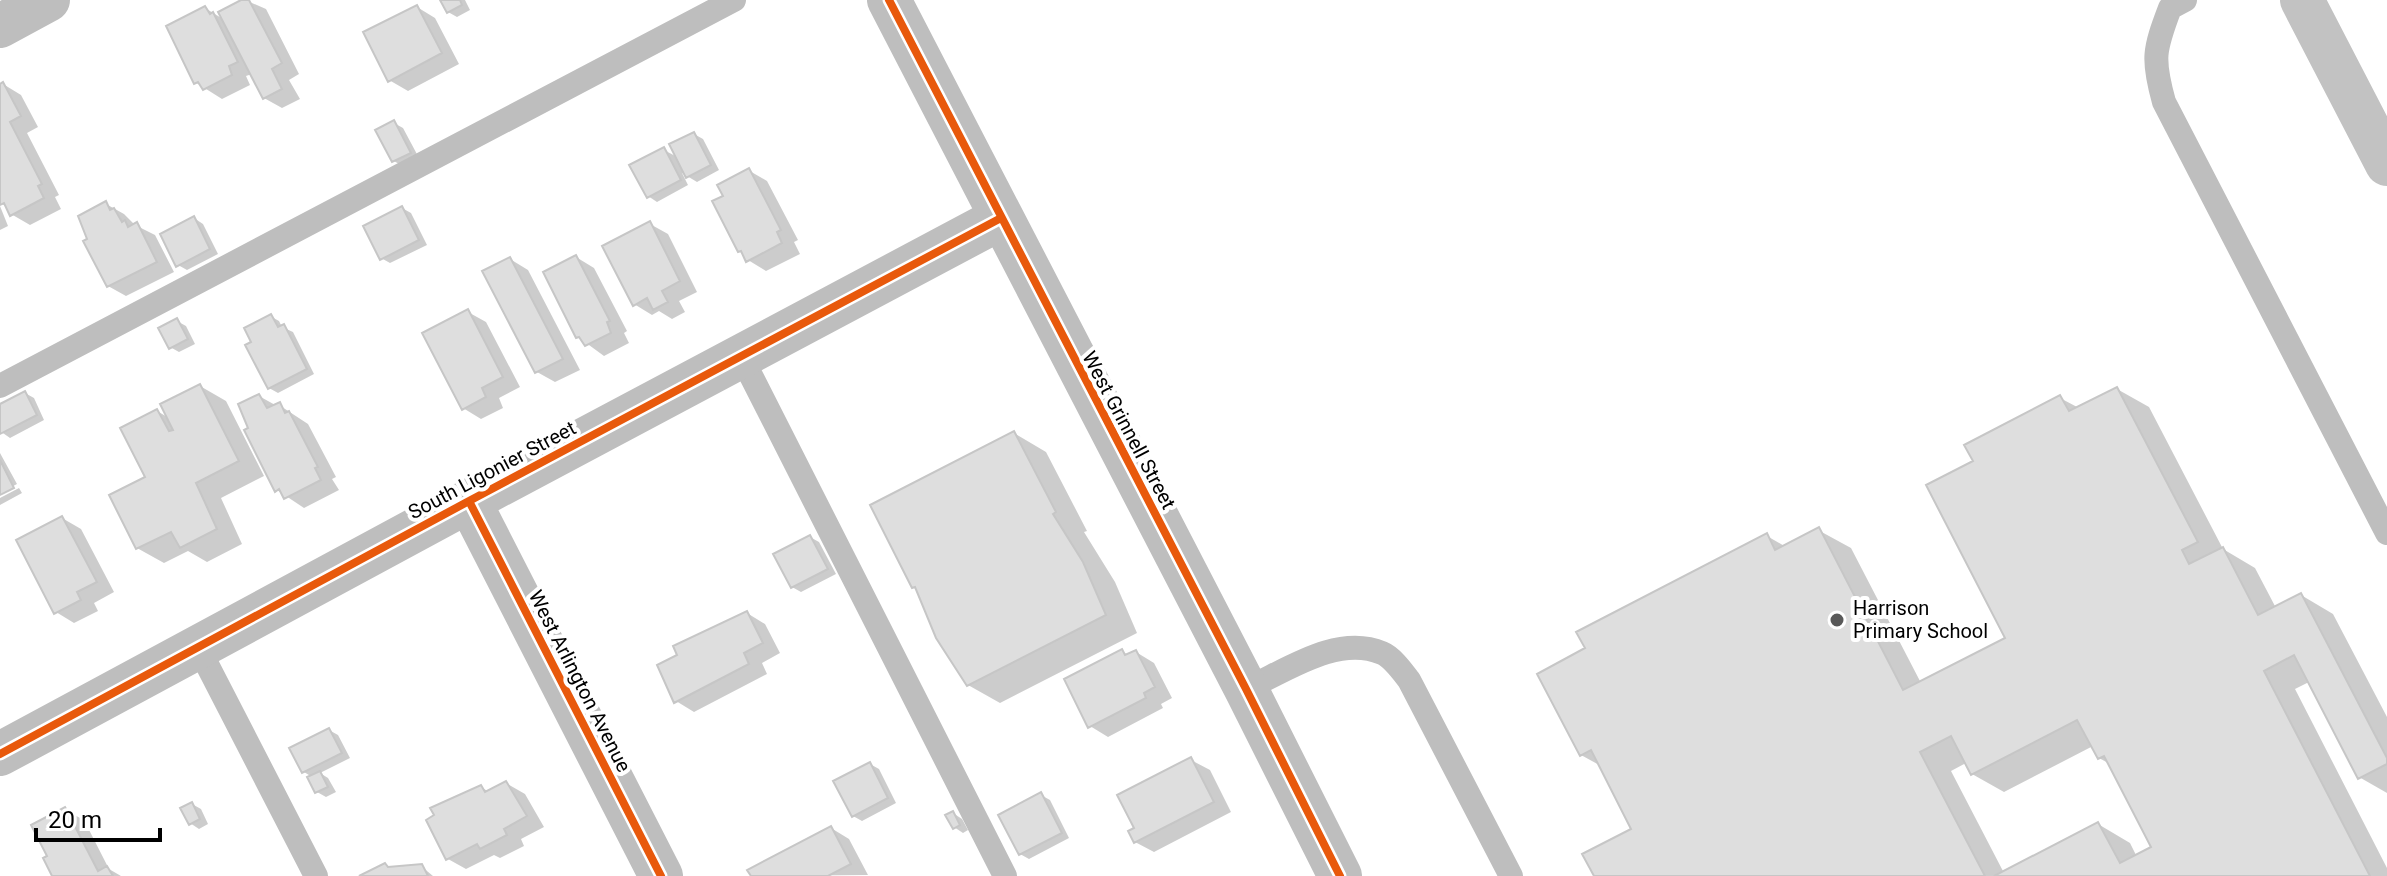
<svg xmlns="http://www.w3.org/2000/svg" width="2387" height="876" viewBox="0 0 2387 876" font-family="Roboto,sans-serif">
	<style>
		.shadow { fill: #0003; fill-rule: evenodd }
		.building { fill: #dedede; stroke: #c6c6c6; stroke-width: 2 }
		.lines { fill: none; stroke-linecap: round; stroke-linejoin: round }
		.lane { stroke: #bebebe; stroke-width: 24 }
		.street { stroke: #bebebe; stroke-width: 44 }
		.secondary { stroke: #c2c2c2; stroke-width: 44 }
		.cycleway-casing { stroke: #fff; stroke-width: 13 }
		.cycleway { stroke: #e8590c; stroke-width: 8 }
		.poi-dot { fill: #595959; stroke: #fff; stroke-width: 3 }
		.labels { text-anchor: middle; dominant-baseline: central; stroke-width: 8; stroke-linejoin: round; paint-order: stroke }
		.street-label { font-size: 20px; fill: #000; stroke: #fff }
		.poi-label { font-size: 20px; fill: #000; stroke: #fff; text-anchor: start }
	</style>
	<rect width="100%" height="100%" fill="#fff"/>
	<path class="shadow" d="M245 0 266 9 299 74 289 80 300 99 282 108 264 98 252 74 246 76 250 85 222 99 195 82 205 8 223 19Z
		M445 0H465L470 10 457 17 448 12Z
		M417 7 435 18 459 64 408 91 389 80Z
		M3 84 21 95 38 127 27 133 59 195 55 197 61 209 30 225 11 214 8 207 0 203V86Z
		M394 123 403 128 419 158 402 166 394 161Z
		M694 134 703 139 719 170 697 182 682 173 688 185 657 202 648 196 664 150 679 158Z
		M748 170 767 181 798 240 794 242 800 254 766 271 748 260 740 251Z
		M106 204 124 214 135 225 155 235 174 272 126 296 108 286 90 239Z
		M0 206 8 226 0 230Z
		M402 208 411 213 427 245 390 263 381 258Z
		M194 218 203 224 218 254 187 270 178 265Z
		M650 224 668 234 697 292 679 301 685 312 672 319 659 311 652 315 634 304Z
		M576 257 594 268 627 331 624 333 629 343 604 356 578 337Z
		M510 259 528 270 580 370 555 382 537 372Z
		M468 312 486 322 520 387 499 398 503 408 481 419 463 408Z
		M270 316 279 321 282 327 293 332 314 374 278 393 269 388 254 343Z
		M177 321 186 326 195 344 179 352 170 347Z
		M200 386 226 401 264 476 221 498 242 544 207 562 188 551 164 563 137 548 157 411 169 418Z
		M2117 389 2149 407 2223 549 2255 568 2276 608 2301 595 2333 614 2387 717V793L2359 777 2309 682 2295 689 2387 868V876H1596L1634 830 1601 766 1581 755 1588 649 1767 536 1786 547 1818 530 1851 548 1921 683 2008 638 1975 462 2060 398 2079 408ZM2093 746 2099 758 2110 764 2154 848 2137 857 2130 843 2098 824 2004 873 1951 771 1966 763 1972 774 2004 792Z
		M25 393 34 398 44 420 10 438 0 431V406Z
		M259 396 277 406 279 405 308 424 336 477 332 479 339 490 304 508 277 490Z
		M1014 433 1046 452 1087 531 1084 532 1115 582 1137 633 1000 703 968 685 919 590 914 587Z
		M0 453 17 484 0 493Z
		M19 488 22 493 0 505V498Z
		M62 518 81 529 114 592 94 603 98 611 74 623 56 612Z
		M810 537 819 542 836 574 801 592 792 587Z
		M747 613 765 624 780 653 762 663 767 674 694 712 676 701Z
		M1122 652 1129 656 1136 652 1154 663 1172 698 1161 704 1163 708 1108 737 1090 726Z
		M329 730 338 735 350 758 320 773 328 778 336 792 326 797 317 792 312 777 304 772Z
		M1191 760 1210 770 1231 812 1154 852 1135 842Z
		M870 764 879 769 896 803 862 821 853 816Z
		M506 783 525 794 544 827 521 839 524 846 500 858 494 855 466 869 448 859 481 787 489 792Z
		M1041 795 1050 800 1069 838 1029 859 1020 854Z
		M192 804 201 809 208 824 199 829 190 823Z
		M65 810 84 820 109 869 121 876H55Z
		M953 813 962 819 968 830 963 833 954 827Z
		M831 828 849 839 868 875 753 876Z
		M385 865 392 869 421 866 433 876H364Z"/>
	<path class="building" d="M241 0H249L282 63 272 69 282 89 263 99 218 12Z
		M440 0H460L462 5 447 13Z
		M417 5 442 53 388 82 363 32Z
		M205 6 210 14 213 12 238 62 229 66 232 75 203 90 198 82 194 84 166 26Z
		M3 82 21 116 10 122 42 184 38 186 44 198 10 216 4 203 0 205V84Z
		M394 120 411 153 392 162 375 130Z
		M694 132 711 165 686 178 669 144Z
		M664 147 681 180 647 198 629 165Z
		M749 168 781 230 777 232 782 243 746 262 741 251 738 252 712 201 723 196 717 185Z
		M106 201 110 210 114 208 122 222 125 220 128 227 137 222 157 262 107 287 83 241 87 239 78 216Z
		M402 206 419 240 380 260 363 226Z
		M194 216 210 249 176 267 160 234Z
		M650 221 680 281 662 291 668 302 653 310 647 298 633 306 602 246Z
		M576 255 610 321 607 322 611 333 585 346 579 337 576 338 543 272Z
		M510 257 563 359 535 373 482 271Z
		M468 309 503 377 482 388 486 397 462 410 422 333Z
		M271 314 278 327 284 324 307 369 268 389 245 345 251 342 244 328Z
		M177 318 188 339 169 349 158 328Z
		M200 384 239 461 196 483 217 529 180 548 171 532 136 549 109 495 145 477 120 428 157 409 169 431 173 430 160 404Z
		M2117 387 2198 542 2182 550 2189 564 2223 547 2258 615 2301 593 2387 758V764L2358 779 2294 655 2264 671 2370 876H1994L2098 822 2120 863 2151 847 2104 756 2098 759 2077 720 1971 775 1951 736 1920 752 1985 876H1594L1582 854 1631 829 1591 750 1580 756 1537 674 1585 648 1576 632 1767 533 1775 550 1819 527 1903 690 2005 638 1926 485 1973 461 1964 445 2060 395 2069 411Z
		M25 391 37 415 0 434V404Z
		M259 394 267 408 280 402 285 413 289 411 318 467 315 468 321 480 284 499 279 489 275 492 244 430 248 428 238 404Z
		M1014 431 1056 512 1053 514 1083 562 1106 615 967 686 936 638 915 587 912 588 870 505Z
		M0 460 14 488 0 495Z
		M62 516 97 582 77 592 81 600 54 614 16 540Z
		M810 535 828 569 791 588 773 554Z
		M747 611 763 643 744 653 749 664 674 703 657 665 677 655 673 646Z
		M1122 649 1125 655 1136 650 1155 687 1144 693 1146 698 1088 728 1064 679Z
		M329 728 342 753 302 773 289 748Z
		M1191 757 1214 802 1134 843 1128 831 1134 828 1117 795Z
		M870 762 888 798 852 817 833 781Z
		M320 771 328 787 315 793 307 777Z
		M506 781 527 816 504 829 507 835 480 849 477 844 446 860 426 820 434 815 430 808 481 785 485 792Z
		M1041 792 1062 833 1019 855 998 815Z
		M192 802 200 819 189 825 180 808Z
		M65 807 98 871 107 866 113 876H52L43 858 47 856 31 825Z
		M953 811 960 825 953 829 945 815Z
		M831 826 851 864 828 876H751L747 870Z
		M385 863 388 867 422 864 428 876H359Z"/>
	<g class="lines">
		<path class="lane" d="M2185 0 2170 8C2154 50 2152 59 2164 102L2387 533
			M741 356 1005 876
			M0 386 734 0
			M198 647 316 876
			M1246 689C1286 671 1337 634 1382 653 1392 657 1402 671 1409 680L1511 876"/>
		<path class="street" d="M889 0 1246 689 1340 876
			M0 26 48 0
			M469 501 661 876
			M0 754 469 501 1001 218"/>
		<path class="secondary" d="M2302 0 2387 164"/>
		<g class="cycleway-casing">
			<path id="cycleway" d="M889 0 1246 689 1340 876
				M469 501 661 876
				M0 754 469 501 1001 218"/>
		</g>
		<use href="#cycleway" class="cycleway"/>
	</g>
	<circle class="poi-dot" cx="1837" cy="620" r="8"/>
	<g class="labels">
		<g class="street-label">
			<text transform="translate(1129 430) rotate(62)">West Grinnell Street</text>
			<text transform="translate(492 470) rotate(-28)">South Ligonier Street</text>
			<text transform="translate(580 681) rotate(63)">West Arlington Avenue</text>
		</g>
		<g class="poi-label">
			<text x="1853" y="608">Harrison<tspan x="1853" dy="23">Primary School</tspan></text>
		</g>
	</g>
	<path d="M36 828v12h124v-12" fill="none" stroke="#000000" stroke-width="4"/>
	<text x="48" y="828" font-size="24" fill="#000000" stroke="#ffffff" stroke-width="6" paint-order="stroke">20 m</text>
</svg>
